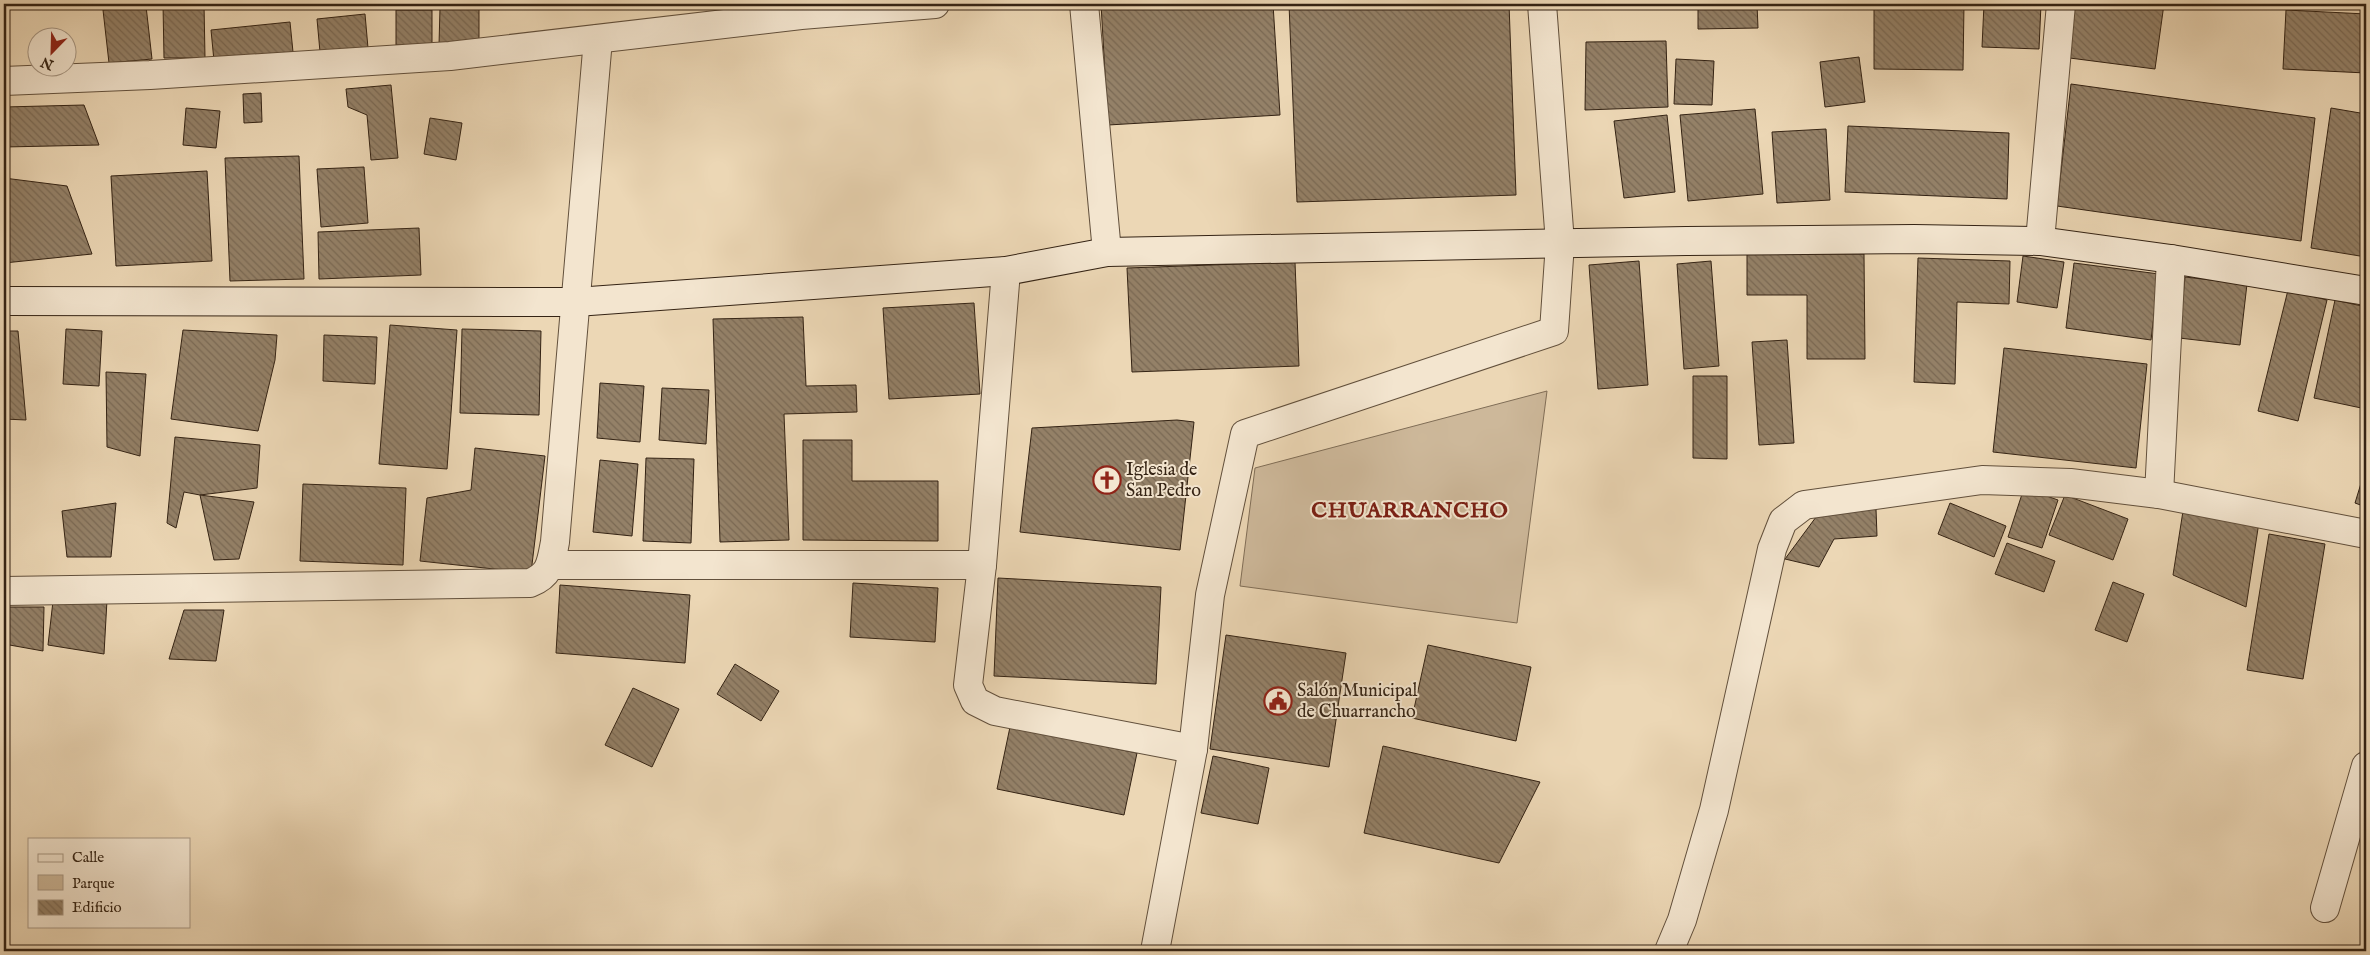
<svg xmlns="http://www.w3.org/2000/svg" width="2370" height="955" viewBox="0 0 2370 955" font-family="'IM FELL English',serif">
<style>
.green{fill:#cdb89a;stroke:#806e57}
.building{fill:url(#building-back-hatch);stroke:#342314}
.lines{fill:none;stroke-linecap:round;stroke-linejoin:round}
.minor-casing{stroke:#62503c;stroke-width:30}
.secondary-casing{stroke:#342314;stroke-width:30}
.minor{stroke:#f3e5cf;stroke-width:28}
.secondary{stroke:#f3e5cf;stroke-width:28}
.labels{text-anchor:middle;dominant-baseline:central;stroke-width:4;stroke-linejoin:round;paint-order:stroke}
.poi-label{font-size:18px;fill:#342314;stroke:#f3e5cf;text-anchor:start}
.district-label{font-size:22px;font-weight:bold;letter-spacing:1px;fill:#7a1f14;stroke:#f3e5cf}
</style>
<defs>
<pattern id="building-back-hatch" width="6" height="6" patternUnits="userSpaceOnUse" patternTransform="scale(1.25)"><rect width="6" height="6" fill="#948168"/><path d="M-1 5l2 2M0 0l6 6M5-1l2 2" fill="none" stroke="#7a6954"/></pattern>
</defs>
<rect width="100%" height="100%" fill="#ecd7b5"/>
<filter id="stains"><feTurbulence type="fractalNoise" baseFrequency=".004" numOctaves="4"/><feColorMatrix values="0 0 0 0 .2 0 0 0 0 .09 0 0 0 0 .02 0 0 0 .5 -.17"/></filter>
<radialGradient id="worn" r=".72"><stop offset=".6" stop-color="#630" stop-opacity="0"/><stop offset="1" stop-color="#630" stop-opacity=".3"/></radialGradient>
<polygon class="green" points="1547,391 1517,623 1240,586 1255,468"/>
<g class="building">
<polygon points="163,4 204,4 205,58 164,58"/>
<polygon points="1101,4 1273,4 1280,115 1108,125"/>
<polygon points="1289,4 1509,4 1516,195 1297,202"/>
<polygon points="1698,4 1757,4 1758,28 1698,29"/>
<polygon points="1874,4 1964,4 1963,70 1874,69"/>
<polygon points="1984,4 2041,4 2039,49 1982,47"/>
<polygon points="2069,4 2164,4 2155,69 2062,57"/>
<polygon points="146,6 152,59 109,63 103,10"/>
<polygon points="440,8 479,9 479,45 439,45"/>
<rect x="396" y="10" width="36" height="35"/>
<polygon points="2286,10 2366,14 2366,73 2283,69"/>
<polygon points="365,14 368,48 320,52 317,19"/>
<polygon points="290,22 293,52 214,61 211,30"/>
<polygon points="1666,41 1668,107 1585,110 1586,42"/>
<polygon points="1859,57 1865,102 1825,107 1820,62"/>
<polygon points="1676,59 1714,61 1712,105 1674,104"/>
<polygon points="2071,84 2315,118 2301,241 2057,206"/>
<polygon points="391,85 398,158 371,160 367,115 348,107 346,89"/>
<polygon points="261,93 262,122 244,123 243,94"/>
<polygon points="84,105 99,145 4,147 4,107"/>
<polygon points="186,108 220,111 216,148 183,145"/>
<polygon points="2331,108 2366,114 2366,257 2311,248"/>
<polygon points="1755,109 1763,194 1688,201 1680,115"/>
<polygon points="1667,115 1675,192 1624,198 1614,121"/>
<polygon points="430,118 462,123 456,160 424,154"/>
<polygon points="1848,126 2009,133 2007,199 1845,192"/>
<polygon points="1826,129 1830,200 1777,203 1772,132"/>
<polygon points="299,156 304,279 230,281 225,158"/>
<polygon points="364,167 368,223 321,227 317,169"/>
<polygon points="207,171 212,261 116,266 111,176"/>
<polygon points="4,178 67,186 92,254 4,263"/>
<polygon points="419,228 421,275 319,279 318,232"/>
<polygon points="1747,254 1864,254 1865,359 1807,359 1807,295 1747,295"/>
<polygon points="2023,256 2064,262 2057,308 2017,302"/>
<polygon points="1918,258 2010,261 2009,304 1957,302 1955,384 1914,382"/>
<polygon points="1639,261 1648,385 1598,389 1589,265"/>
<polygon points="1711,261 1719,366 1684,369 1677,264"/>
<polygon points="1295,262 1299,366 1132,372 1127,268"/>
<polygon points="2074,263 2159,274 2151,340 2066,328"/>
<polygon points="2185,277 2247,284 2240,345 2179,338"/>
<polygon points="2288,290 2327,300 2298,421 2258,411"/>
<polygon points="2335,300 2366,307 2366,409 2314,398"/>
<polygon points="974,303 980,394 889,399 883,308"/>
<polygon points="803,317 806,386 856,385 857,412 784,414 789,540 720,542 713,319"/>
<polygon points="390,325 457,330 447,469 379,464"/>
<polygon points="66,329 102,331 99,386 63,384"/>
<polygon points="462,329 541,331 539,415 460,413"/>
<polygon points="183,330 277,335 275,360 258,431 171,419"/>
<polygon points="4,331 18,331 26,420 4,419"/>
<polygon points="324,335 377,337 375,384 323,381"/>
<polygon points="1787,340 1794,443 1759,445 1752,342"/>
<polygon points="2004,348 2147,364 2136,468 1993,452"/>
<polygon points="106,372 146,374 140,456 107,447"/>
<polygon points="1693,376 1727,376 1727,459 1693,458"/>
<polygon points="600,383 644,386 640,442 597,438"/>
<polygon points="662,388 709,390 706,444 659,440"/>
<polygon points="1177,420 1194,422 1180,550 1020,532 1032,428"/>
<polygon points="175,437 260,445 257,488 200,495 184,492 176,528 167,523"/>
<polygon points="803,440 852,440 852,481 938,481 938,541 803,540"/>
<polygon points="475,448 545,456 531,573 420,561 427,498 471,490"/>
<polygon points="646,458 694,459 691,543 643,541"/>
<polygon points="600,460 638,464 632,536 593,532"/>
<polygon points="2366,467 2366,507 2355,503"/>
<polygon points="303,484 406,488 403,565 300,561"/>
<polygon points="2024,488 2058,500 2042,548 2008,537"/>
<polygon points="200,495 254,502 239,559 214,560"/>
<polygon points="2065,495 2128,519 2113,560 2049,535"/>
<polygon points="116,503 111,557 67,557 62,511"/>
<polygon points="1950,503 2006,526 1994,557 1938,534"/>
<polygon points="1876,509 1877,536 1834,539 1819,567 1785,559 1819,513"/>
<polygon points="2183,511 2259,522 2246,607 2173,575"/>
<polygon points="2269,534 2325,544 2303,679 2247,670"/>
<polygon points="2007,543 2055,561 2044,592 1995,574"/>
<polygon points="998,578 1161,587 1156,684 994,676"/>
<polygon points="2113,582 2144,594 2127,642 2095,630"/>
<polygon points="853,583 938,588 935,642 850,637"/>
<polygon points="560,585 690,595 685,663 556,653"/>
<polygon points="107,600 104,654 48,645 53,601"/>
<polygon points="6,607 44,607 43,651 4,644"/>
<polygon points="184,610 224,610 216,661 169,659"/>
<polygon points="1226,635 1346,653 1329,767 1210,749"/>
<polygon points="1428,645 1531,667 1516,741 1412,718"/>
<polygon points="735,664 779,691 761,721 717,694"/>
<polygon points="633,688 679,709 652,767 605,745"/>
<polygon points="1010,727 1137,753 1124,815 997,789"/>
<polygon points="1383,746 1540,782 1499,863 1364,833"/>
<polygon points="1213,756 1269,768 1258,824 1201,813"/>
</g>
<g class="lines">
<g class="minor-casing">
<g id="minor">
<polyline points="1084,4 1107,252"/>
<polyline points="4,81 150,75 450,56 801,15 935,4"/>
<polyline points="2040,241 2061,4"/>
<polyline points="1006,271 982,565 968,685 975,701 995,711 1193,749"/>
<polyline points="2159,494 2171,259"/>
<polyline points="551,565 982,565"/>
<path d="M 4,591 L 530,583 C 551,575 551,562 555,542 L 598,39"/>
<polyline points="2325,908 2366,766"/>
<polyline points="1155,951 1193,749 1210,595 1245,434 1554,331 1560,243 1542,4"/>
<polyline points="1669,951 1682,920 1714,810 1772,549 1783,521 1804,505 1982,480 2070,483 2159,494 2366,534"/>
</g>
</g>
<g class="secondary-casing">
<polyline id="secondary" points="4,301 576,302 1006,271 1107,252 1686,241 1914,239 2040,241 2171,259 2366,291"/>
</g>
<use href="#minor" class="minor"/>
<use href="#secondary" class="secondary"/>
</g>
<defs>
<g id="church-ring" transform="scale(1.4375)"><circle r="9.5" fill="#f3e5cf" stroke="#8f2418" stroke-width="1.5"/><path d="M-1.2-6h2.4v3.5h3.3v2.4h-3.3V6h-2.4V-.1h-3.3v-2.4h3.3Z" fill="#8f2418"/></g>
<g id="civic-ring" transform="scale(1.4375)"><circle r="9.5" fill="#f3e5cf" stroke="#8f2418" stroke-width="1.5"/><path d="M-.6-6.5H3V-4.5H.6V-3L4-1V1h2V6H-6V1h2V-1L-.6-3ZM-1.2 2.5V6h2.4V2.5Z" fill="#8f2418"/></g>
</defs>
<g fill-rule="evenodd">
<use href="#church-ring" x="1107" y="480"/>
<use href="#civic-ring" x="1278" y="701"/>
</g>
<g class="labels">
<g class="poi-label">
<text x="1126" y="470">Iglesia de<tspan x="1126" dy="21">San Pedro</tspan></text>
<text x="1297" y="691">Salón Municipal<tspan x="1297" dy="21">de Chuarrancho</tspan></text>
</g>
<g class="district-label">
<text x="1410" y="511">CHUARRANCHO</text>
</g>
</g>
<rect width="2370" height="955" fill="none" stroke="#ecd7b5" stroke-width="20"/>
<rect x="5" y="5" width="2360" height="945" fill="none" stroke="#342314" stroke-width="2.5"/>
<rect x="10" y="10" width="2350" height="935" fill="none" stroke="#342314"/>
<rect x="28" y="838" width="162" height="90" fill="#f3e5cf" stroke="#a79784"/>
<rect x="38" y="854" width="25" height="8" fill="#f3e5cf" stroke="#a79784"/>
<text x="72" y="862" font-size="15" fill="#342314">Calle</text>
<rect x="38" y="875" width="25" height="15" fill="#cdb89a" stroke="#a79784"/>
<text x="72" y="888" font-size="15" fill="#342314">Parque</text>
<rect x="38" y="900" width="25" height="15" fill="url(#building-back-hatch)" stroke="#a79784"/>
<text x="72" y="912" font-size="15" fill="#342314">Edificio</text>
<g transform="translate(52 52) rotate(203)"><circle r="24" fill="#f3e5cf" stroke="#a79784"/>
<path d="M0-4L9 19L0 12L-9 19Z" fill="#8f2418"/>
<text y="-8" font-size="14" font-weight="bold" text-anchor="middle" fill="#342314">N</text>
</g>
<rect width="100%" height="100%" filter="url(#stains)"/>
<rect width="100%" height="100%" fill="url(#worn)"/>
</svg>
